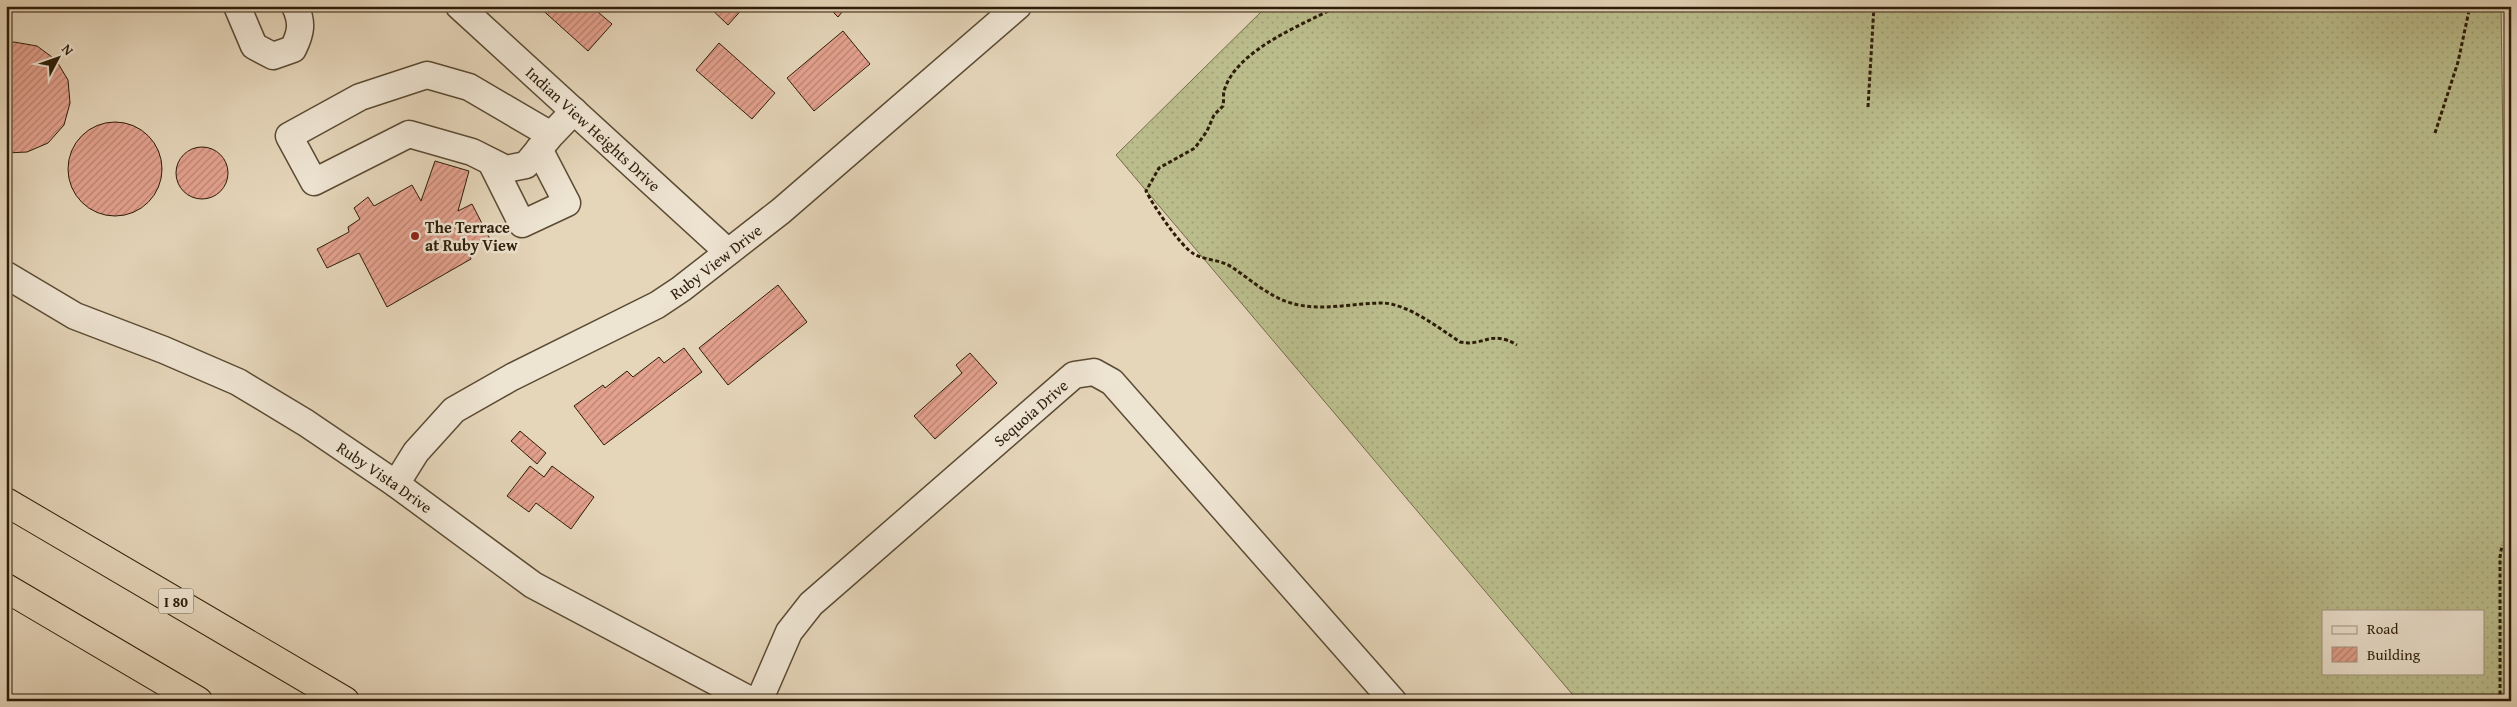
<svg xmlns="http://www.w3.org/2000/svg" width="2517" height="707" viewBox="0 0 2517 707" font-family="'Gentium Book Plus',serif">
<style>
.grass{fill:url(#grass-dots);stroke:#746c4a;fill-rule:evenodd}
.building{fill:url(#building-hatch);stroke:#2d1d08}
.lines{fill:none;stroke-linecap:round;stroke-linejoin:round}
.minor-casing{stroke:#5b4b34;stroke-width:29}
.highway-casing{stroke:#2d1d08;stroke-width:30}
.path{stroke:#2d1d08;stroke-width:3;stroke-dasharray:4 2.5;stroke-linecap:butt}
.minor{stroke:#eee4d2;stroke-width:26}
.highway{stroke:#e5d5b9;stroke-width:28}
.poi-dot{fill:#8f2418;stroke:#eee4d2;stroke-width:2}
.labels{text-anchor:middle;dominant-baseline:central;stroke-width:5;stroke-linejoin:round;paint-order:stroke}
.shield{fill:#eee4d2;stroke:#675945;stroke-width:1}
.shield-label{font-size:15px;font-weight:bold;fill:#2d1d08}
.street-label{font-size:16px;fill:#2d1d08;stroke:#eee4d2}
.poi-label{font-size:16px;font-weight:bold;fill:#2d1d08;stroke:#eee4d2;text-anchor:start}
</style>
<defs>
<pattern id="grass-dots" width="8" height="8" patternUnits="userSpaceOnUse" patternTransform="scale(1.25)"><rect width="8" height="8" fill="#babc8b"/><path d="M2 2h.1M6 6h.1" fill="none" stroke="#a0a176" stroke-width="1.8" stroke-linecap="round"/></pattern>
<pattern id="building-hatch" width="6" height="6" patternUnits="userSpaceOnUse" patternTransform="scale(1.25)"><rect width="6" height="6" fill="#e4a18e"/><path d="M-1 1l2-2M0 6l6-6M5 7l2-2" fill="none" stroke="#b98372"/></pattern>
</defs>
<rect width="100%" height="100%" fill="#e5d5b9"/>
<filter id="stains"><feTurbulence type="fractalNoise" baseFrequency=".004" numOctaves="4"/><feColorMatrix values="0 0 0 0 .2 0 0 0 0 .09 0 0 0 0 .02 0 0 0 .5 -.17"/></filter>
<radialGradient id="worn" r=".72"><stop offset=".6" stop-color="#630" stop-opacity="0"/><stop offset="1" stop-color="#630" stop-opacity=".3"/></radialGradient>
<path class="grass" d="M 1267,6 L 2501,6 L 2507,423 L 2507,701 L 1578,701 L 1116,155 ZM 2323,611 L 2483,611 L 2483,673 L 2323,673 Z"/>
<g class="building">
<polygon points="538,6 591,6 612,24 588,51"/>
<polygon points="708,6 745,6 728,25"/>
<polygon points="827,6 847,6 838,17"/>
<polygon points="843,31 870,64 814,111 787,78"/>
<polygon points="14,42 37,46 56,60 68,80 70,103 64,125 48,143 27,152 6,153 6,43"/>
<polygon points="719,43 775,93 752,119 696,70"/>
<circle cx="115" cy="169" r="47"/>
<circle cx="202" cy="173" r="26"/>
<polygon points="435,161 469,171 458,211 472,204 490,239 468,251 471,259 387,307 359,253 327,268 317,249 349,232 348,227 360,219 354,208 368,197 374,206 412,185 421,201"/>
<polygon points="778,285 807,322 728,385 699,348"/>
<polygon points="684,348 702,372 604,445 574,406 603,385 605,388 627,371 633,377 659,357 664,363"/>
<polygon points="970,353 997,383 935,439 914,416 962,373 956,365"/>
<polygon points="520,431 546,453 537,464 511,441"/>
<polygon points="530,466 544,477 552,466 594,497 571,529 536,503 529,512 507,496"/>
</g>
<g class="lines">
<g class="minor-casing">
<g id="minor">
<path d="M 237,6 L 254,46 L 273,56 L 293,49 C 301,33 303,23 295,6"/>
<path id="s1" d="M 459,6 L 728,252"/>
<polyline points="551,135 526,165 506,169 472,152 409,134 314,182 289,136 360,97 427,75 469,87 551,135 574,111"/>
<polyline points="491,162 522,224 567,203 539,149"/>
<path id="s2" d="M 6,275 L 75,316 L 164,350 L 238,382 L 306,423 L 396,484 L 533,585 L 752,701"/>
<path id="s3" d="M 396,484 L 416,452 L 454,410 L 512,377 L 657,305 L 681,289 L 781,211 L 1018,6"/>
<path id="s4" d="M 759,701 L 789,632 L 811,604 L 1074,375 L 1094,372 L 1112,382 L 1393,701"/>
</g>
</g>
<g class="highway-casing">
<g id="highway">
<polyline points="6,502 345,701"/>
<polyline points="6,588 198,701"/>
</g>
</g>
<g class="path">
<path d="M 1334,8 C 1300,26 1236,50 1224,91 C 1223,95 1224,101 1223,106 L 1214,115 L 1207,131 L 1195,148 L 1159,168 L 1146,191 C 1153,205 1180,246 1194,254 C 1206,261 1221,259 1233,268 C 1251,280 1270,297 1291,303 C 1320,312 1353,303 1383,303 C 1408,304 1439,328 1460,342 C 1484,347 1490,329 1517,345"/>
<polyline points="1868,107 1874,6"/>
<polyline points="2435,133 2458,62 2470,6"/>
<polyline points="2500,701 2500,557 2502,545"/>
</g>
<use href="#minor" class="minor"/>
<use href="#highway" class="highway"/>
</g>
<circle class="poi-dot" cx="415" cy="236" r="5"/>
<g class="labels">
<rect class="shield" x="158.5" y="588.5" width="35" height="25" rx="4"/>
<g class="shield-label">
<text x="176" y="601">I 80</text>
</g>
<g class="street-label">
<text stroke="none"><textPath href="#s1" startOffset="182">Indian View Heights Drive</textPath></text>
<text stroke="none"><textPath href="#s3" startOffset="396">Ruby View Drive</textPath></text>
<text stroke="none"><textPath href="#s4" startOffset="402">Sequoia Drive</textPath></text>
<text stroke="none"><textPath href="#s2" startOffset="431">Ruby Vista Drive</textPath></text>
</g>
<g class="poi-label">
<text x="425" y="227">The Terrace<tspan x="425" dy="18">at Ruby View</tspan></text>
</g>
</g>
<rect width="2517" height="707" fill="none" stroke="#e5d5b9" stroke-width="25"/>
<rect x="8" y="8" width="2502" height="692" fill="none" stroke="#2d1d08" stroke-width="2.5"/>
<rect x="12" y="12" width="2492" height="682" fill="none" stroke="#2d1d08"/>
<rect x="2322" y="610" width="162" height="65" fill="#eee4d2" stroke="#a19481"/>
<rect x="2332" y="626" width="25" height="8" fill="#eee4d2" stroke="#a19481"/>
<text x="2367" y="634" font-size="15" fill="#2d1d08">Road</text>
<rect x="2332" y="647" width="25" height="15" fill="url(#building-hatch)" stroke="#a19481"/>
<text x="2367" y="660" font-size="15" fill="#2d1d08">Building</text>
<g transform="translate(58 58) rotate(49)" stroke="#eee4d2" stroke-width="4" paint-order="stroke">
<path d="M0-4L9 19L0 12L-9 19Z" fill="#2d1d08"/>
<text y="-8" font-size="14" font-weight="bold" text-anchor="middle" fill="#2d1d08">N</text>
</g>
<rect width="100%" height="100%" filter="url(#stains)"/>
<rect width="100%" height="100%" fill="url(#worn)"/>
</svg>
